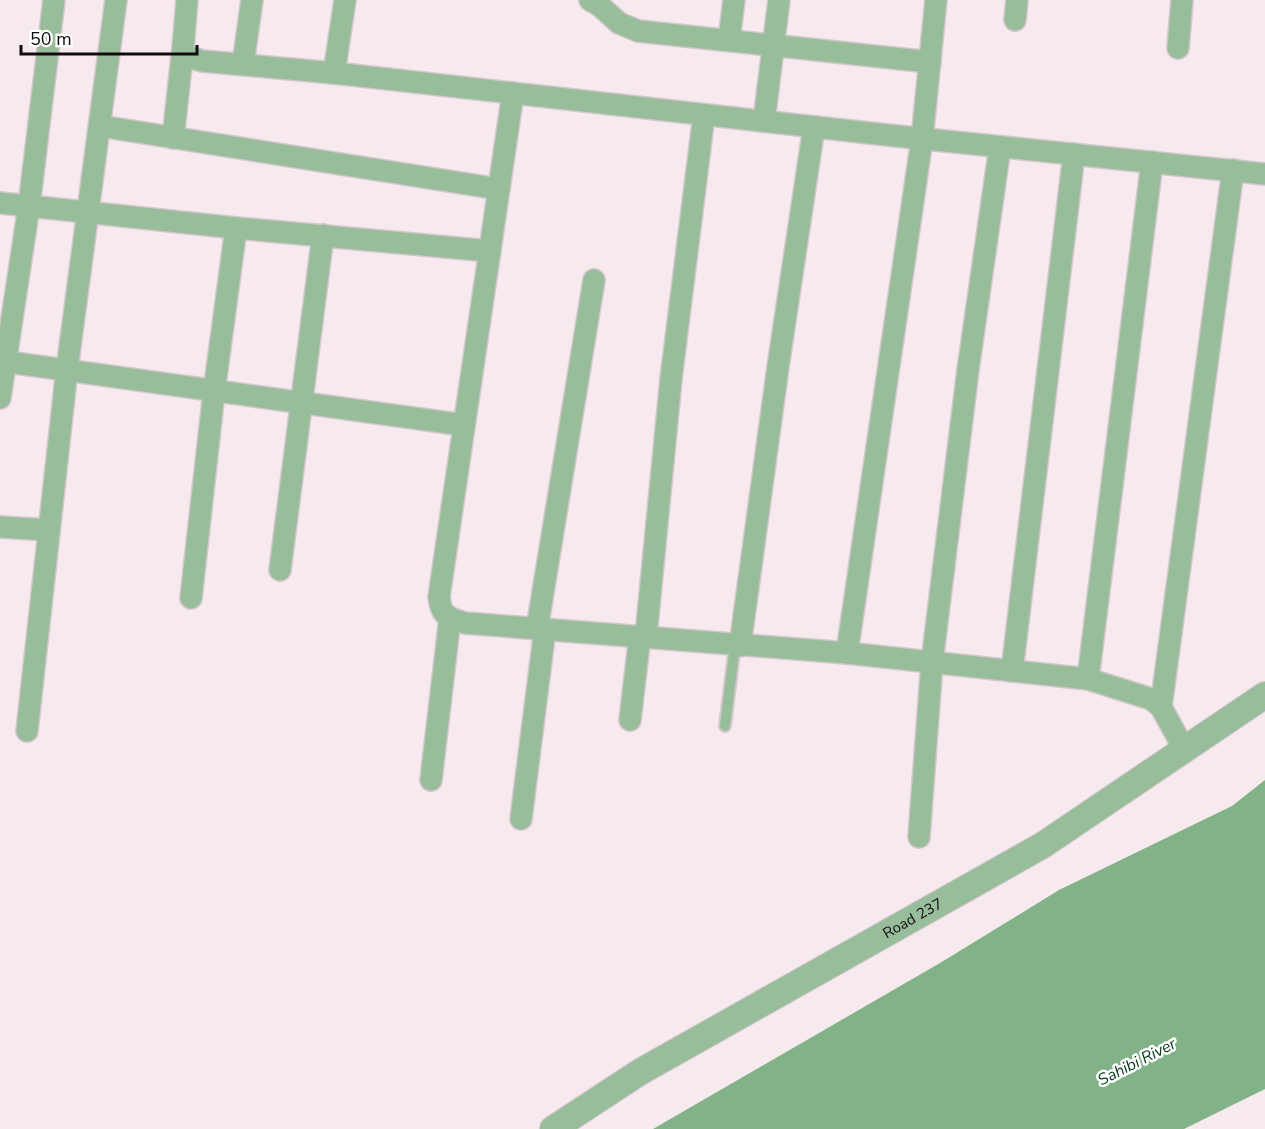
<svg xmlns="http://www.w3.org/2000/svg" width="1265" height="1129" viewBox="0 0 1265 1129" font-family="'Nunito Sans',sans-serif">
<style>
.water{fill:#81b288}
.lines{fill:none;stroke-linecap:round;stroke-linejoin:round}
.service-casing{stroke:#d2c7ca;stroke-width:14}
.minor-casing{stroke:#d2c7ca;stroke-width:24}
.tertiary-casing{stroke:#d2c7ca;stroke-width:28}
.service{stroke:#97bd9b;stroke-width:10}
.minor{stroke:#97bd9b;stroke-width:21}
.tertiary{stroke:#97bd9b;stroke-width:26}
.labels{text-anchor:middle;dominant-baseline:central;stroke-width:5;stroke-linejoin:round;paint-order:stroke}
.street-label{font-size:15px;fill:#110d0f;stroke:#fff}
.water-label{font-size:16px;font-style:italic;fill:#043d15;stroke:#fff}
</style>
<rect width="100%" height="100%" fill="#f7eaee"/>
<polygon class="water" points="1265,780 1265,1089 1184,1129 653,1129 940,963 1059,890 1232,806"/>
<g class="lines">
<g class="service-casing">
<polyline id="service" points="725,726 735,645"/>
</g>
<g class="minor-casing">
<g id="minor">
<polyline points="187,0 183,48 186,56 202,61 334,73 887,135 1265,174"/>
<polyline points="590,0 599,5 619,23 638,31 930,62"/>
<polyline points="1015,20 1017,0"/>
<polyline points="729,40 734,0"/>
<polyline points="1178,48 1182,0"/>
<polyline points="243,64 252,0"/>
<polyline points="334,73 345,0"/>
<path d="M 513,93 L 439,597 C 441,616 448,618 465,623 L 847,653 L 1088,679 L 1151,699 L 1161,707 L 1184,749"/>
<polyline points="764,121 779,0"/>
<polyline points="100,126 499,189"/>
<polyline points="173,138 183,48"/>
<polyline points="0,203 236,228 490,251"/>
<polyline points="0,361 464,425"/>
<polyline points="0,398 29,206 54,0"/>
<polyline points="0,527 49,530"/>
<polyline points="280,570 323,235"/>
<polyline points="191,598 214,392 236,228"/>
<polyline points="537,629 594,280"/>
<polyline points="646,636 671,379 704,115"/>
<polyline points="740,646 778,367 814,127"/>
<polyline points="847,653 922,139 936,0"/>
<polyline points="1012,671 1074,154"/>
<polyline points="1088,679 1152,162"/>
<polyline points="1161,707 1233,170"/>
<polyline points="630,720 640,635"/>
<polyline points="27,731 67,369 116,0"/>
<polyline points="431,780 450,618"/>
<polyline points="521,819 545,629"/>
<polyline points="919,837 932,662 968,370 1000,147"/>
</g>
</g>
<g class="tertiary-casing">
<g id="tertiary">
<path id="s1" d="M 553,1129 L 640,1072 L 1043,845 L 1265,695"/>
</g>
</g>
<use href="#service" class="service"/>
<use href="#minor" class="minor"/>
<use href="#tertiary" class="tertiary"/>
</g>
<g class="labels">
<g class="street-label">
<text stroke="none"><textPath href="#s1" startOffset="417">Road 237</textPath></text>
</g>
<g class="water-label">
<text transform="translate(1137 1062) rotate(-27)">Sahibi River</text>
</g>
</g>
<path d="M21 45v9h176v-9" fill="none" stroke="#110d0f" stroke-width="3"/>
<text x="30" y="45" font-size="18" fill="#110d0f" stroke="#ffffff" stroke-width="4.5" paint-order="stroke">50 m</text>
</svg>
